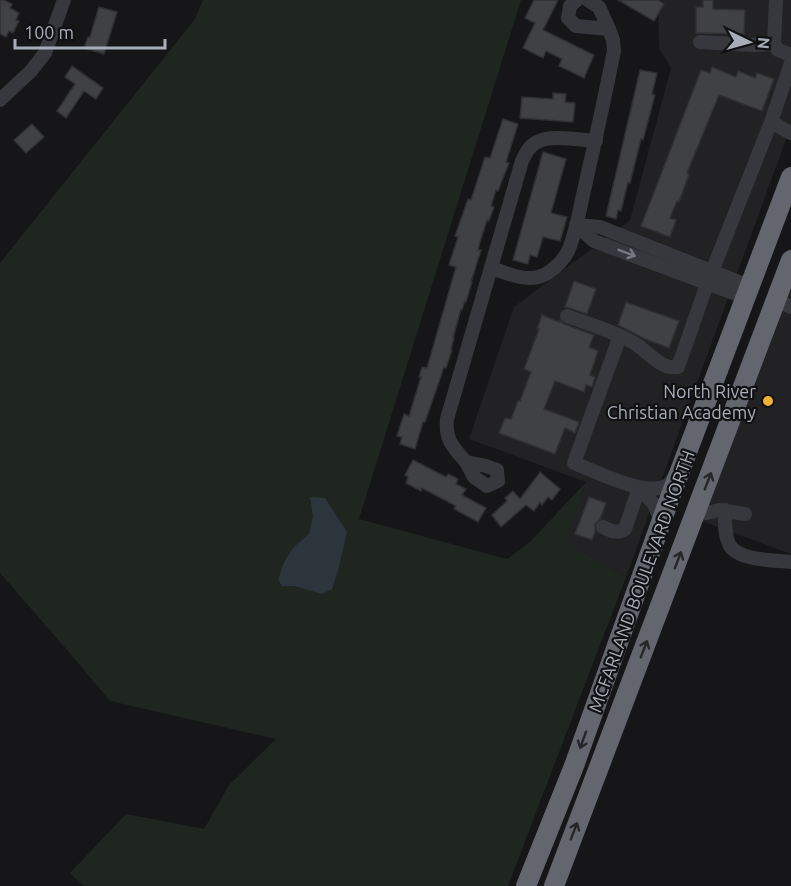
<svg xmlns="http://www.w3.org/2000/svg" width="791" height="886" viewBox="0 0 791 886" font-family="Ubuntu,sans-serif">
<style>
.built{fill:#222225}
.green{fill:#1e261f}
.water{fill:#2c353c}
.building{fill:#404145;stroke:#303034;stroke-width:1.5}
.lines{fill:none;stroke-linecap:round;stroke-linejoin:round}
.minor{stroke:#37383d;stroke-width:14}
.highway{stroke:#63666e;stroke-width:20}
.oneway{stroke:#757881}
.oneway2{stroke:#26262a}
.poi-dot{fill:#f2b134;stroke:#111113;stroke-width:2}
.labels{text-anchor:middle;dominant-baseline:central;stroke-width:4.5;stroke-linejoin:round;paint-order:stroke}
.poi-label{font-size:18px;fill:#a8adb8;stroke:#111113;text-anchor:end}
.street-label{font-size:18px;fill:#a8adb8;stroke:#111113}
</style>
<rect width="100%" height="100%" fill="#161618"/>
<g class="built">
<polygon points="658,0 791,0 791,126 626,577 564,542 586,482 469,439 514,307 630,220 671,68 659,48"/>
<polygon points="791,282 791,554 699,520"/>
</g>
<polygon class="green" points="203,0 521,0 359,519 507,559 530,542 586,482 565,542 626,577 508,886 83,886 70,873 126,814 204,829 229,785 276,739 110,701 67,650 0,573 0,263 195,19"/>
<polygon class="water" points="310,497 325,498 347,532 339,567 332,589 322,594 294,586 282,586 278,580 284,562 293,548 309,534 313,516"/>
<g class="building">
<polygon points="0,0 4,0 12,4 10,8 19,13 16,20 19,21 13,33 9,31 6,37 0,34"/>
<polygon points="534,0 558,0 543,30 594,55 584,78 559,66 562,59 546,51 543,58 523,48 535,23 525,18"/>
<polygon points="618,0 658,0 664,4 654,21"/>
<polygon points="703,0 713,0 713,9 745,10 744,34 696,33 696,7 703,7"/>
<polygon points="99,7 117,12 104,54 84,48 88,37 90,37"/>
<polygon points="72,66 103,88 96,99 84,91 66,118 57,111 75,84 65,77"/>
<polygon points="712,67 736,77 738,71 755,78 757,73 774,79 762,111 719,95 687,173 689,174 679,202 677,201 670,218 676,220 670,237 641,226 701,70 710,73"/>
<polygon points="640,70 657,73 652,94 655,95 643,140 641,139 630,183 628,182 621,211 618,210 616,219 606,216"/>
<polygon points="553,93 566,94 565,102 575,103 573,122 520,118 522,97 553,99"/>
<polygon points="503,119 518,124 506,162 509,163 498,191 496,190 491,206 494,207 489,221 487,220 480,242 478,250 481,250 471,282 472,282 466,302 465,301 462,310 461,309 453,338 454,338 451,349 452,350 446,368 444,367 425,422 423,422 415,449 400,444 402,437 397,436 404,414 409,416 421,377 419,377 422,367 427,368 431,354 456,267 449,265 458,237 455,236 468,199 471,200 485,157 490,158"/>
<polygon points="32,124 44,137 26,153 14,140"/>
<polygon points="543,152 566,159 551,213 567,217 560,241 543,237 537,257 530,255 528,264 513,260"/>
<polygon points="574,281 596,289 587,314 570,308 565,307"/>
<polygon points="626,302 679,321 669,348 645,339 618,325"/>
<polygon points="542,315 559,322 560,321 564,324 594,335 589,347 598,351 590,375 595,377 592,387 586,385 584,392 555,381 544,409 579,422 575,433 565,428 555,454 499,433 505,418 511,419 518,401 520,401 531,372 524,369 539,329 537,329"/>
<polygon points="413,460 446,477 448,474 458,479 456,484 466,489 462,495 486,508 478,522 454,509 456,506 422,488 421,491 406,483 408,477 405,475"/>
<polygon points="540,472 560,489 552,500 548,497 542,505 540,502 534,511 526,505 501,527 492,515 507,501 505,498 513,491 520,499"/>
<polygon points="589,497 606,503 600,519 595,524 595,532 592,540 575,534"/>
</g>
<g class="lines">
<g class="minor">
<polyline points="577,0 570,6 568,18 576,26 609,29 599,7 588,0"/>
<polyline points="776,0 774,44 778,50 791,55"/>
<polyline points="700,42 752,45 774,44"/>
<polyline points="0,100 31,71 45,53 64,0"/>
<polyline points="771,122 791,133"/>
<polyline points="576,225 594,241 733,293 748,291"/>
<polyline points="576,225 600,227 739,282 748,291"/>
<path d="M 491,268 C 507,273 527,283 544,275 C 554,270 565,259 569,249 C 577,229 580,207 585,186 C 595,142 605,96 614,51 L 613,40 L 609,29"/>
<polyline points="775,300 791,307"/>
<path d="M 567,316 C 589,324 613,331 634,343 C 647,350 660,370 678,367 L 707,284 L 771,122 L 791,63"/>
<path d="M 620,336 L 574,463 C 595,471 645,497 666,486 C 670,484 673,479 675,475"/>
<path d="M 466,462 C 453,447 445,440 447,419 L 522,161 C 526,153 529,146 537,142 C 550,134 580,140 596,141"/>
<polygon points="466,462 486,466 497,470 498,481 487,486 474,477"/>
<polyline points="639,488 654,504 661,521"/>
<path d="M 725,510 C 725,521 724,533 729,544 C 737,561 774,560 791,562"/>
<polyline points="696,511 707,513 719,510 745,514"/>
<path d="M 603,527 C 611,531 617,534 625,529 L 639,488"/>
</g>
<g class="highway">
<polyline points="526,886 574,766 669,500 791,177"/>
<polyline points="554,886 791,260"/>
</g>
</g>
<defs><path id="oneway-shaft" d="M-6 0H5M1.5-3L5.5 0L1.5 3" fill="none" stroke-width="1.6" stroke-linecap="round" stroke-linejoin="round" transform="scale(1.5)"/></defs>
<use class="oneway" href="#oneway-shaft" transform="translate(627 253) rotate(21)"/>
<g class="oneway2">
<use href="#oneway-shaft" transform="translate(708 481) rotate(-69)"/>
<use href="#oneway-shaft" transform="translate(678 560) rotate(-69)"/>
<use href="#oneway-shaft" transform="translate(644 649) rotate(-69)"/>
<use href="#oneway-shaft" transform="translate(583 740) rotate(110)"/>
<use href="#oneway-shaft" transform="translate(574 831) rotate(-69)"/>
</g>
<circle class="poi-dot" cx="768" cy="401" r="6"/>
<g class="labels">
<g class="poi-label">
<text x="756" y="391">North River<tspan x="756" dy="21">Christian Academy</tspan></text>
</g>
<g class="street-label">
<text transform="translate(641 581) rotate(-70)">MCFARLAND BOULEVARD NORTH</text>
</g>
</g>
<g transform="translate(749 42) rotate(95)" stroke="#111113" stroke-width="4.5" paint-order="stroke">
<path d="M0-4.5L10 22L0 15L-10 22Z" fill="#a8adb8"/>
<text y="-9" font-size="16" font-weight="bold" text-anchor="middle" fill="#a8adb8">N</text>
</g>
<path d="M15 39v9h150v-9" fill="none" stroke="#a8adb8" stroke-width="3"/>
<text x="24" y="39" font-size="18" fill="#a8adb8" stroke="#111113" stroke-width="4.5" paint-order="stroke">100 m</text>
</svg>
